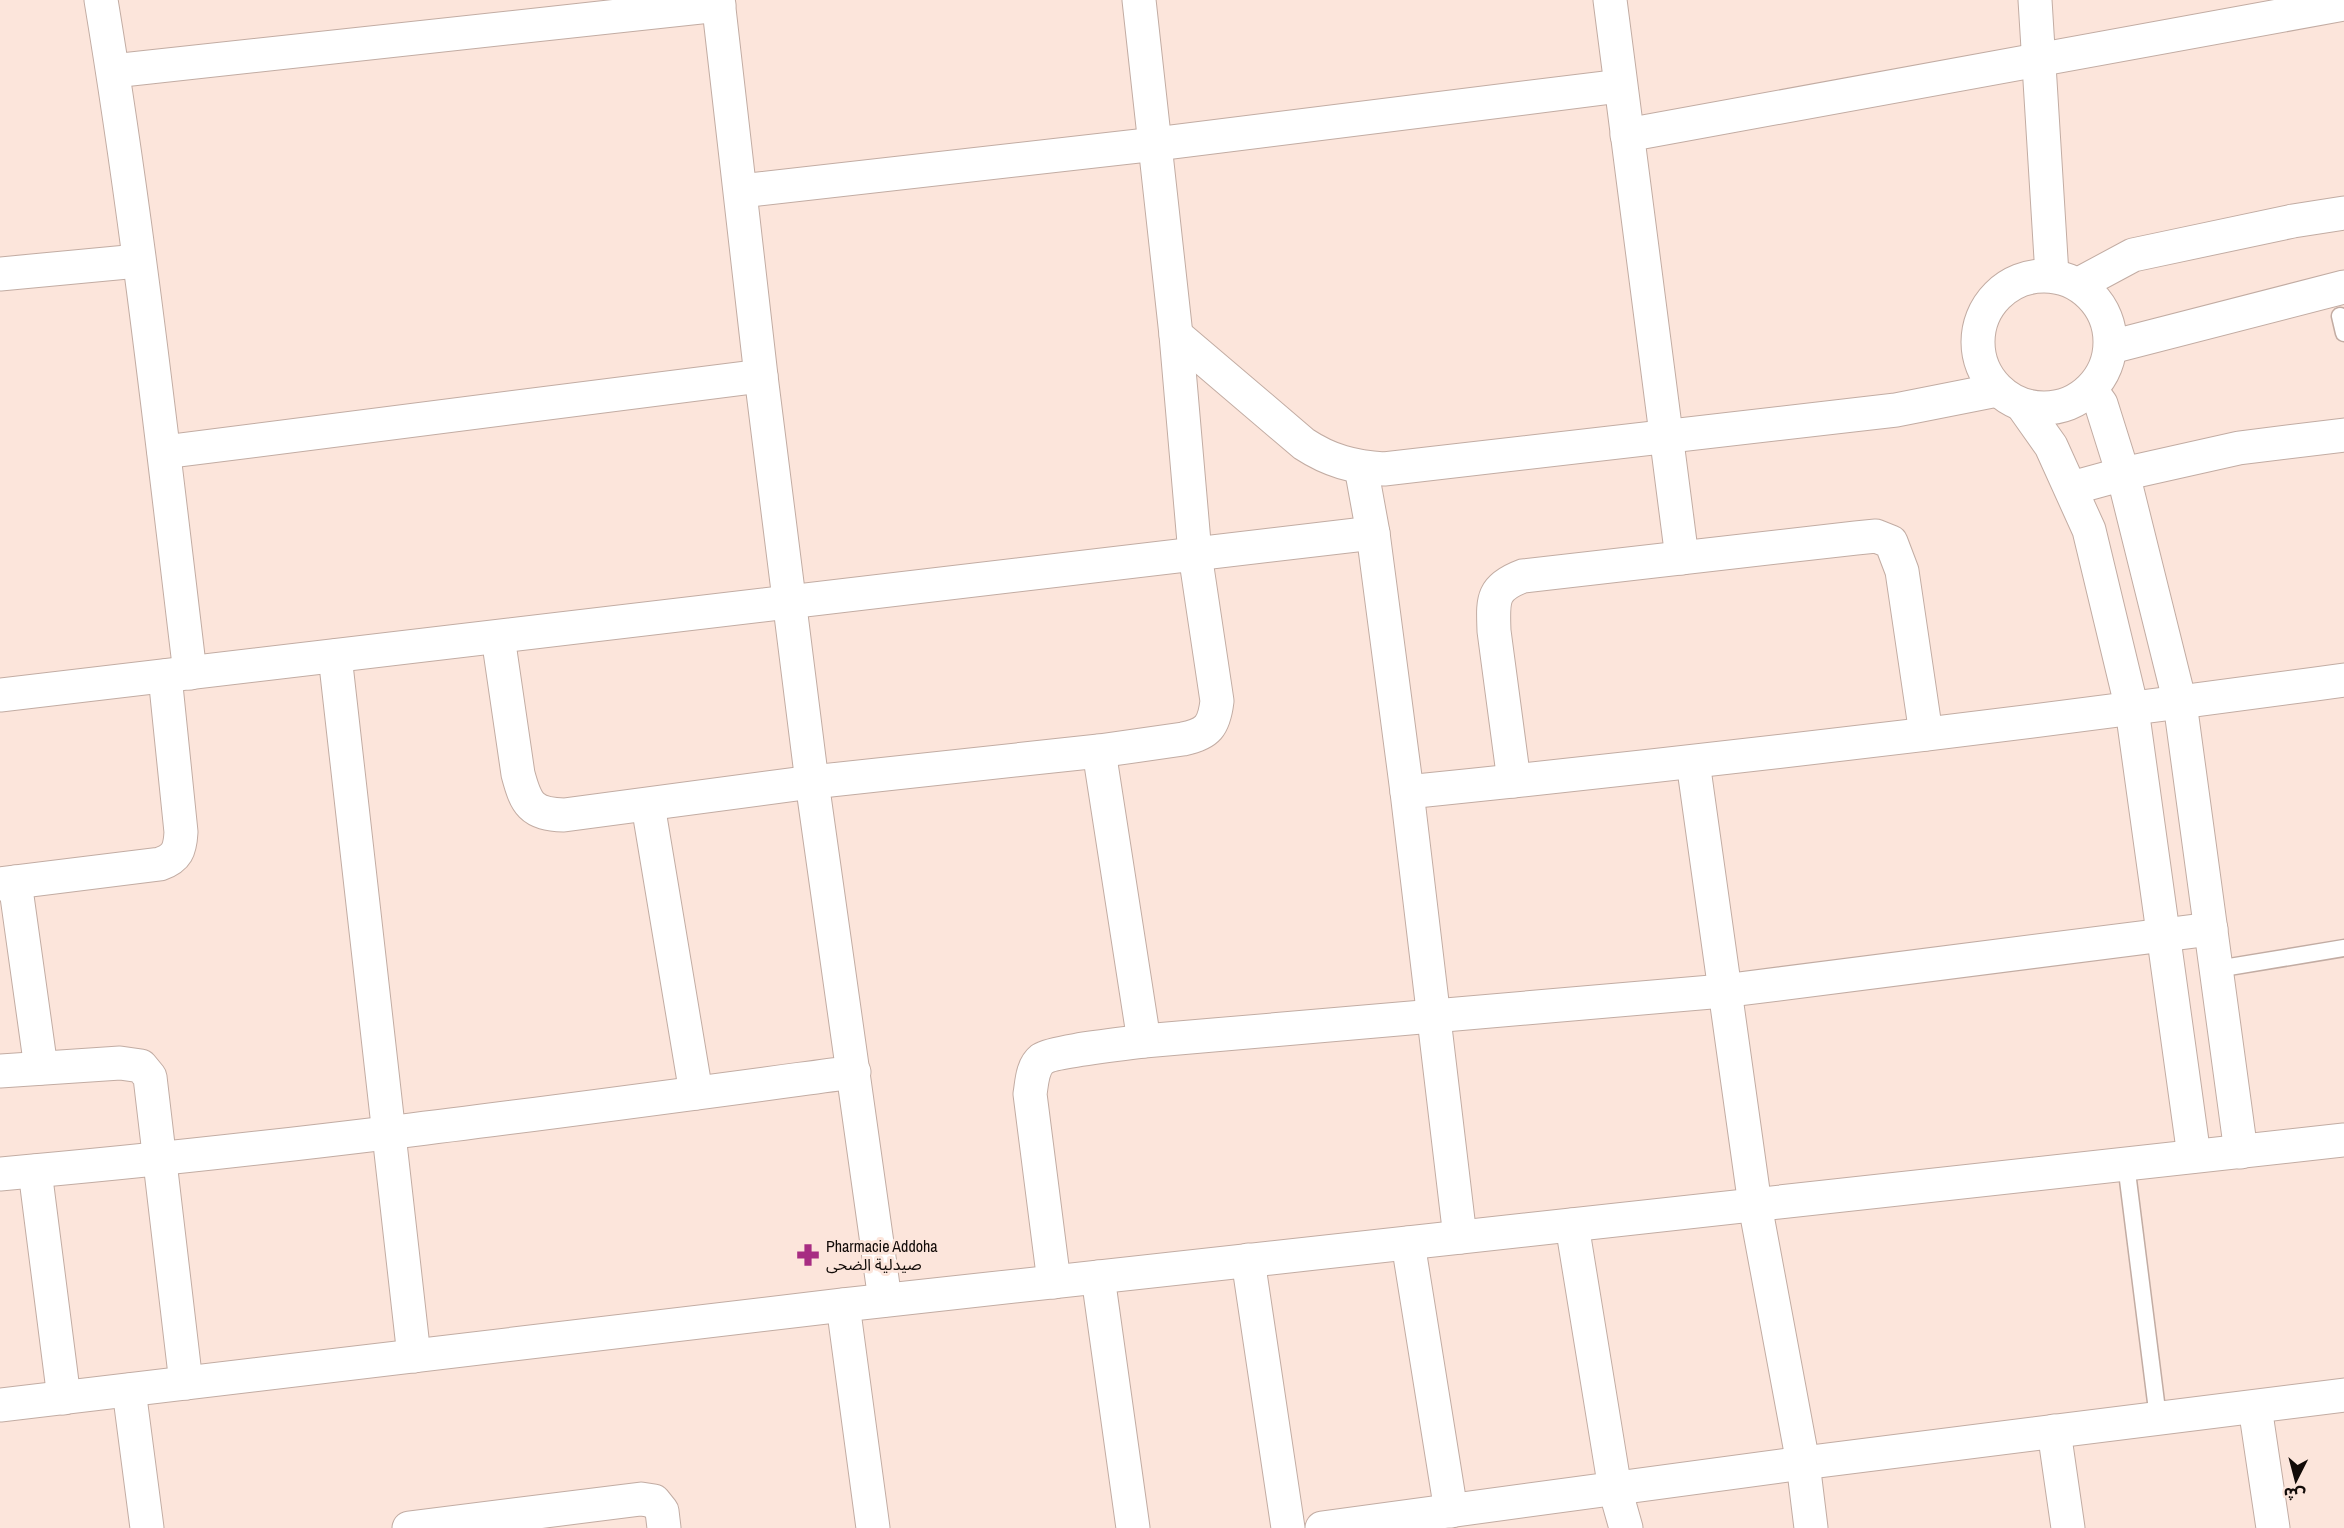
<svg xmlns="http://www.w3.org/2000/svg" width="2344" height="1528" viewBox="0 0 2344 1528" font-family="'Archivo Narrow','Noto Sans Arabic',sans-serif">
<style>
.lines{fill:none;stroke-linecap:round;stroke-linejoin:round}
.service-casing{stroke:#c2aca3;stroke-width:19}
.minor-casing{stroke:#c2aca3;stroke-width:35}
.service{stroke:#fff;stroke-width:16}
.minor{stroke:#fff;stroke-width:33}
.labels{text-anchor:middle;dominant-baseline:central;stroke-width:6;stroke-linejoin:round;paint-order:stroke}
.poi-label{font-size:16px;fill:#120b08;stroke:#fce5db;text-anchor:start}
</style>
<rect width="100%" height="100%" fill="#fce5db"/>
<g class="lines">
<g class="service-casing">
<g id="service">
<polyline points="2340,316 2344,333"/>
<polyline points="2217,969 2344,948"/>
<polyline points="2126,1164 2158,1418"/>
</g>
</g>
<g class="minor-casing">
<g id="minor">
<path d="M 101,0 C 138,223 163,448 190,673"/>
<polyline points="718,0 761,376 812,782 885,1300"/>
<polyline points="1610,0 1682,558"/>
<polyline points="2035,0 2052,275"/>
<polyline points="113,71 719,5"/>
<polyline points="1627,135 2344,4"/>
<polyline points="741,191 1156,144 1620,86"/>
<polyline points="0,274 138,261"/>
<circle cx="2044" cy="342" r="66"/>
<polyline points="2079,284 2133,255 2293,221 2344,213"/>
<path d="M 1176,335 L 1304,444 C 1330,461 1353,467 1384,469 L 1896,410 L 1997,390"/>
<polyline points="2111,347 2344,287"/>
<polyline points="2091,390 2101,404 2123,474 2180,703 2241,1152"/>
<polyline points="2022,405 2051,446 2089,530 2132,709 2194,1156"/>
<polyline points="164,452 761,376"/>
<polyline points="1361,467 1373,533 1407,792 1460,1237"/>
<polyline points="2072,488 2123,474 2239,448 2344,435"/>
<path d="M 498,637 L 518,774 C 526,804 531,814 564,815 L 812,782 L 1099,751 L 1183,739 C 1208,734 1214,726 1217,701 L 1195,554 L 1176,335 L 1139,0"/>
<polyline points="335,656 414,1356"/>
<polyline points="0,695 1373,533"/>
<polyline points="1099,751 1144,1041"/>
<polyline points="1693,762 1755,1205 1803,1463 1811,1528"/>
<path d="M 1514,781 L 1494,631 C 1493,600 1491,588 1523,576 L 1856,538 L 1876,536 L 1891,542 L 1902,571 L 1926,734"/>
<path d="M 1407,792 C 1720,760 2032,723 2344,680"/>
<polyline points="648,805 696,1093"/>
<polyline points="15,882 41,1068"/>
<path d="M 0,884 L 160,864 C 177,858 180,850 181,832 L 165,676"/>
<polyline points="0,1071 120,1063 141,1066 150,1077 186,1383"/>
<polyline points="35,1171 64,1398"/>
<path d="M 0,1174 C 286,1149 570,1110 854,1072"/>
<polyline points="1572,1225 1615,1489 1626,1528"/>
<polyline points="1408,1243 1451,1511"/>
<polyline points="1248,1260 1288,1528"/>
<polyline points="1098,1277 1133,1528"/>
<path d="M 1054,1282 L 1030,1094 C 1032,1082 1032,1067 1042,1059 C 1054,1051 1125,1044 1144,1041 L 1723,991 L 2211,929"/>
<polyline points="843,1305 873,1528"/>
<polyline points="129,1390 147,1528"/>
<polyline points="0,1405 843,1305 2344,1140"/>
<polyline points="2255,1407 2273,1528"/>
<polyline points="2054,1431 2068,1528"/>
<polyline points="409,1528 641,1499 654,1501 662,1511 664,1528"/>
<polyline points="1322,1528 1803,1463 2344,1395"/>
</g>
</g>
<use href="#service" class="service"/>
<use href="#minor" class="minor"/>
</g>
<defs>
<g id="pharmacy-bare" transform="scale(1.8)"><path d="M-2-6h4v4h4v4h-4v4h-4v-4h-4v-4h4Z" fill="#a72d82" stroke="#fce5db" stroke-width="2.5" paint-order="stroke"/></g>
</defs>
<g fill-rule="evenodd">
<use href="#pharmacy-bare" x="808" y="1255"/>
</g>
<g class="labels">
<g class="poi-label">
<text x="826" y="1246">Pharmacie Addoha<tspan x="826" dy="18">صيدلية الضحى</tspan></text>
</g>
</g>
<g transform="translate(2296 1480) rotate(186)" stroke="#fce5db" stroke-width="4.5" paint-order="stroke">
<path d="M0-4.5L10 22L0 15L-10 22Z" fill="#120b08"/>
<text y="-9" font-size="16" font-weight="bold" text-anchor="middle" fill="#120b08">ش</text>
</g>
</svg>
